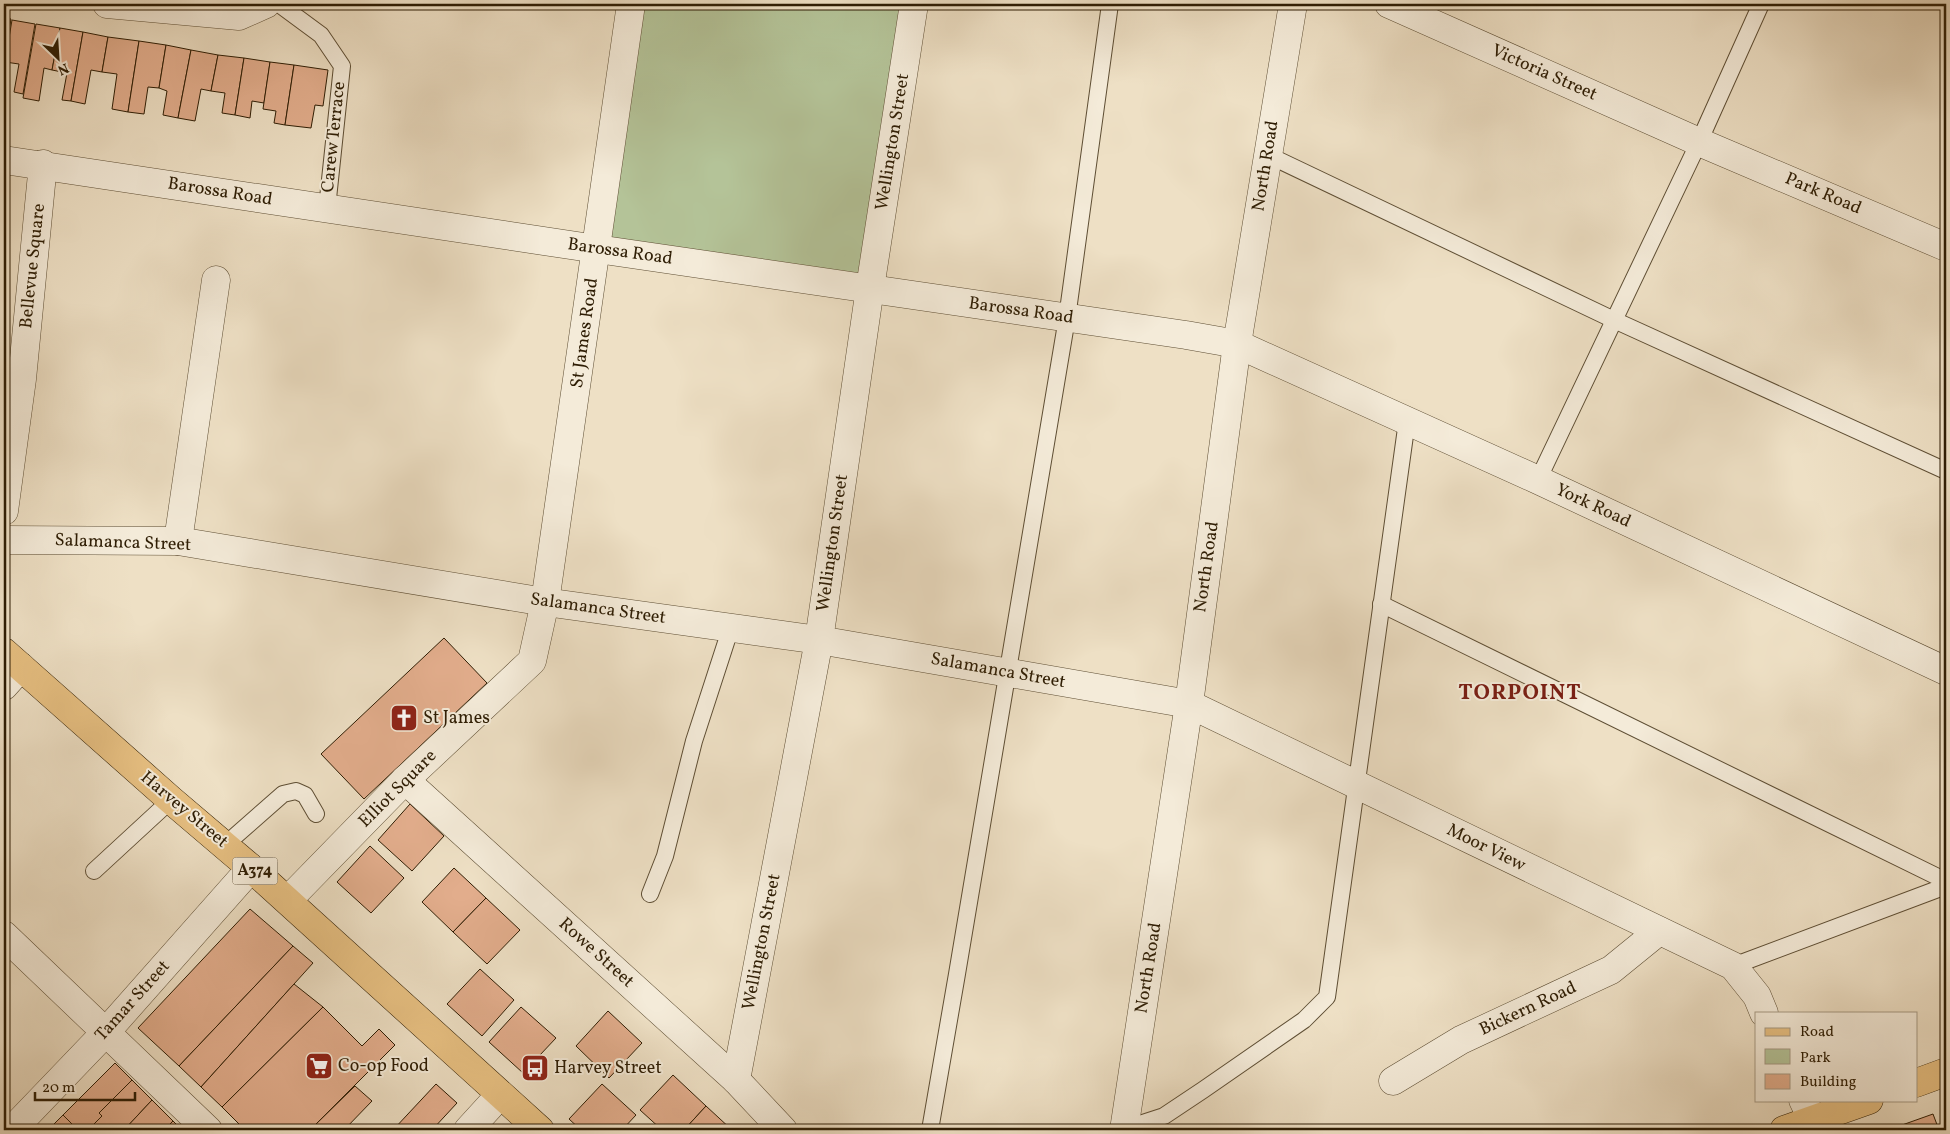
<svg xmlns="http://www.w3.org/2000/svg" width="1950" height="1134" viewBox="0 0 1950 1134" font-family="Vollkorn,serif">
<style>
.green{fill:#b4c398;stroke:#71704e}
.building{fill:#e2ad8c;stroke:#2e1d04}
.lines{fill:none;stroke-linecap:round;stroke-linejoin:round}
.lane-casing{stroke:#5e4e34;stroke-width:18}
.street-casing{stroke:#5e4e34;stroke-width:29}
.primary-casing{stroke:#2e1d04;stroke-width:29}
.lane{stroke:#f4ebd9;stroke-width:16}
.street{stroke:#f4ebd9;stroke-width:28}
.primary{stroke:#e7c082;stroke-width:28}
.labels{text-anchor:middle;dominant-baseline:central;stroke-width:4;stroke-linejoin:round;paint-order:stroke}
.shield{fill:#f4ebd9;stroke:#695b44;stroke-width:1}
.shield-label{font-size:16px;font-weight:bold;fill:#2e1d04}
.street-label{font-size:18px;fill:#2e1d04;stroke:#f4ebd9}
.poi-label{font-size:18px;fill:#2e1d04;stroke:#f4ebd9;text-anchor:start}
.district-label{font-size:22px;font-weight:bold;letter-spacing:1px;fill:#7a1f14;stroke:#f4ebd9}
</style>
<rect width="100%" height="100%" fill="#eee0c5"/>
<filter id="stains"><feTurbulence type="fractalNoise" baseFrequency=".004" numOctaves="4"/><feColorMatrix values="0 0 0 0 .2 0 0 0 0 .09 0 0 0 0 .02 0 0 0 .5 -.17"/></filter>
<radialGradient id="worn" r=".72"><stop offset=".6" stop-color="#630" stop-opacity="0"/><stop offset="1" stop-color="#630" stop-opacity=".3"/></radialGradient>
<polygon class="green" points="640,4 909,4 866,283 610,241"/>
<g class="building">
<polygon points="4,18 11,19 4,61"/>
<polygon points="12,20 35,24 23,94 14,92 19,64 5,62"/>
<polygon points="36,24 60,28 52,70 44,68 39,101 23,98"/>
<polygon points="60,28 83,32 71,101 62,100 67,73 52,70"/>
<polygon points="83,32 108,37 102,72 91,70 85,104 71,101"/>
<polygon points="108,37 139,41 128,112 112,109 117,74 102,72"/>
<polygon points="139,41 166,45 159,88 148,87 144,114 128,112"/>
<polygon points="166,45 191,50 178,118 163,115 167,91 159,88"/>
<polygon points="191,50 218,55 211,91 201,89 195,121 178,118"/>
<polygon points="218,55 244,58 235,115 222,113 225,93 211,91"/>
<polygon points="244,58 270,62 264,103 252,101 250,118 235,115"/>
<polygon points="270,62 294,65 285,125 274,123 276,111 263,109"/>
<polygon points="294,65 328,70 323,106 315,105 311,128 285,125"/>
<polygon points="444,638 487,683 364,799 321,754"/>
<polygon points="410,804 444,836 412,871 378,840"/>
<polygon points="370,846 404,878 371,913 337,882"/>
<polygon points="454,868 486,898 453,932 422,902"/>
<polygon points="486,898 520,930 487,964 453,932"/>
<polygon points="250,909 293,946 179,1066 138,1028"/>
<polygon points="293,946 313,963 201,1087 179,1066"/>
<polygon points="480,969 514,1000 482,1036 447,1004"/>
<polygon points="294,984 323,1007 222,1107 201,1087"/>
<polygon points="323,1007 362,1046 379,1029 395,1045 310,1130 245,1130 222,1107"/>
<polygon points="521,1007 556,1038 523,1073 489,1042"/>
<polygon points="608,1011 642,1043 609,1078 576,1046"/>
<polygon points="115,1063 132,1080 99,1113 102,1116 93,1125 98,1129 97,1130 78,1130 63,1115"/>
<polygon points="673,1075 706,1106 684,1130 662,1130 640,1110"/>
<polygon points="132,1080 152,1100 124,1130 97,1130 98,1129 93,1125 102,1116 99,1113"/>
<polygon points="436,1084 457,1103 432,1130 393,1130"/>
<polygon points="602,1084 636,1115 622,1130 581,1130 569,1119"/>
<polygon points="355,1086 372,1101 344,1130 310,1130"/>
<polygon points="152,1100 173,1121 164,1130 124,1130"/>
<polygon points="706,1106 732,1130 684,1130"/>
<polygon points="1933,1114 1939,1130 1888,1130"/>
<polygon points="63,1115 78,1130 48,1130"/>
<polygon points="173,1121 182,1130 164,1130"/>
</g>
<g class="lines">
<g class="lane-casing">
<g id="lane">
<polyline points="279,4 321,35 342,66 327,208"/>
<polyline points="1268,155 1614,320 1946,471"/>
<polyline points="1538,480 1699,142 1761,4"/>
<polyline points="1381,604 1946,881"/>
<polyline points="225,845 283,794 296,791 305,795 316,814"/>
<polyline points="94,871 171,800"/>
<polyline points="650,894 665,856 694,741 731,627"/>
<polyline points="1733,966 1946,886"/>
<polyline points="1124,1129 1164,1116 1203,1090 1304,1020 1327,997 1407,421"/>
<polyline points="930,1130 957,974 1067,318 1110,4"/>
</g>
</g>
<g class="street-casing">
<g id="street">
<polyline points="107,4 239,16 266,4"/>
<polyline points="1389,4 1699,142 1946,247"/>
<polyline points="4,160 597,249 1186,335 1237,344 1538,480 1946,671"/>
<polyline points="4,511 22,379 43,164"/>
<polyline points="4,540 178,541 545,602 819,640 1189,704 1733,966 1757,996 1764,1013"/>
<polyline points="178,541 216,280"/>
<polyline points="4,686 21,667"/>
<polyline points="405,780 736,1080 783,1130"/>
<polyline points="288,900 405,780 532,661 545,602 631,4"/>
<polyline points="4,935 208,1130"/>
<polyline points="736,1080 819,640 870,288 914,4"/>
<polyline points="1393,1081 1461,1040 1611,970 1659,931"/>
<polyline points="1803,1100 1813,1121"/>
<polyline points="12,1130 105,1033 251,868"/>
<polyline points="468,1130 500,1095"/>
<polyline points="1124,1130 1189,704 1237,344 1293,4"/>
</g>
</g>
<g class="primary-casing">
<g id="primary">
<polyline points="4,652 171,800 251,868 540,1130"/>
<polyline points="1916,1083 1946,1072"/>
<polyline points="1784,1130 1869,1100"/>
</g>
</g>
<use href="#lane" class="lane"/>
<use href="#street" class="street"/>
<use href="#primary" class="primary"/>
</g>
<defs>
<g id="church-square" transform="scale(1.4375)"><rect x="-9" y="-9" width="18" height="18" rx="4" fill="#8f2418" stroke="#f4ebd9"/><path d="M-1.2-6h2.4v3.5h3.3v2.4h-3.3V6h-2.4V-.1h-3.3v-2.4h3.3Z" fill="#fff"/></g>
<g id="supermarket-square" transform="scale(1.4375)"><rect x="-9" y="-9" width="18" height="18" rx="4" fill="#8f2418" stroke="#f4ebd9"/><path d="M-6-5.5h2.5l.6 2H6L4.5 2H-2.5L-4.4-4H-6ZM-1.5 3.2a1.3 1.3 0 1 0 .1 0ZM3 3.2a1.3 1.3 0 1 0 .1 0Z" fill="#fff"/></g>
<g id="bus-square" transform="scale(1.4375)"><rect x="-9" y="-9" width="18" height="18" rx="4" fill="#8f2418" stroke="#f4ebd9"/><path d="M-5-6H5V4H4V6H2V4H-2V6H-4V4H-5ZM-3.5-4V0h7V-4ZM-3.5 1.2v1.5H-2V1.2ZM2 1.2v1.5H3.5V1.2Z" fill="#fff"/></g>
</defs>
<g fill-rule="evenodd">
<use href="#church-square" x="404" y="718"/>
<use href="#supermarket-square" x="319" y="1066"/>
<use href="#bus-square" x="535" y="1068"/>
</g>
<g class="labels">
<rect class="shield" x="232.5" y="857.5" width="45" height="27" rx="4"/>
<g class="shield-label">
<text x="255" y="871">A374</text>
</g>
<g class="street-label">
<text transform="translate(1544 73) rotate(24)">Victoria Street</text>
<text transform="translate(334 137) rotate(-84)">Carew Terrace</text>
<text transform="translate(893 142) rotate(-81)">Wellington Street</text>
<text transform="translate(1266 166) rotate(-81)">North Road</text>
<text transform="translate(220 192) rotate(9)">Barossa Road</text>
<text transform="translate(1823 194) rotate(23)">Park Road</text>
<text transform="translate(620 252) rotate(8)">Barossa Road</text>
<text transform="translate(33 266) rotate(-84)">Bellevue Square</text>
<text transform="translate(1021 311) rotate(8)">Barossa Road</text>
<text transform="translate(585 333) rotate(-82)">St James Road</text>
<text transform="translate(1593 506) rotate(25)">York Road</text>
<text transform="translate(123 543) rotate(2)">Salamanca Street</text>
<text transform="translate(833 543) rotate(-82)">Wellington Street</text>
<text transform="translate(1207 567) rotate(-82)">North Road</text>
<text transform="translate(598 609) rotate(8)">Salamanca Street</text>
<text transform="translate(998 671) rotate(10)">Salamanca Street</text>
<text transform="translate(398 789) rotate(-45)">Elliot Square</text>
<text transform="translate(184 810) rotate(40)">Harvey Street</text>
<text transform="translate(1486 848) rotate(26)">Moor View</text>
<text transform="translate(762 942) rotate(-79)">Wellington Street</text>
<text transform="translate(596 953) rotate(42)">Rowe Street</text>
<text transform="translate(1149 968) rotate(-81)">North Road</text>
<text transform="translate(133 1001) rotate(-48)">Tamar Street</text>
<text transform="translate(1528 1009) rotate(-25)">Bickern Road</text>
</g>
<g class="poi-label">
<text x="423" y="718">St James</text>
<text x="338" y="1066">Co-op Food</text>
<text x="554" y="1068">Harvey Street</text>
</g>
<g class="district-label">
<text x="1520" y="693">TORPOINT</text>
</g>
</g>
<rect width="1950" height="1134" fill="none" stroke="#eee0c5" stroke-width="20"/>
<rect x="5" y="5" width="1940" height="1124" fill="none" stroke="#2e1d04" stroke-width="2.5"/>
<rect x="10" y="10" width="1930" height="1114" fill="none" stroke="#2e1d04"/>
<rect x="1755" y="1012" width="162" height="90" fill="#f4ebd9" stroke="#a59984"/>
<rect x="1765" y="1028" width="25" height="8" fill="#e7c082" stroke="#a59984"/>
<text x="1800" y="1036" font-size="15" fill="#2e1d04">Road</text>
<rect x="1765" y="1049" width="25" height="15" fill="#b4c398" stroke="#a59984"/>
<text x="1800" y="1062" font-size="15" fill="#2e1d04">Park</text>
<rect x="1765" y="1074" width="25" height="15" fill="#e2ad8c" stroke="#a59984"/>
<text x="1800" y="1086" font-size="15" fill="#2e1d04">Building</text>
<g transform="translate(58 58) rotate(155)" stroke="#f4ebd9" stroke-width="4" paint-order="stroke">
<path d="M0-4L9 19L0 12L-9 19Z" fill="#2e1d04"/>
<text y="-8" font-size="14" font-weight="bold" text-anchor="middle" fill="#2e1d04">N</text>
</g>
<path d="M35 1092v8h100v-8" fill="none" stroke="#2e1d04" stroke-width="2.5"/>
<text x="42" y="1092" font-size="15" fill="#2e1d04" stroke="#f4ebd9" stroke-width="4" paint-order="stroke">20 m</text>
<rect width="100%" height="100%" filter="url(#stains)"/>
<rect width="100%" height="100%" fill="url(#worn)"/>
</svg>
